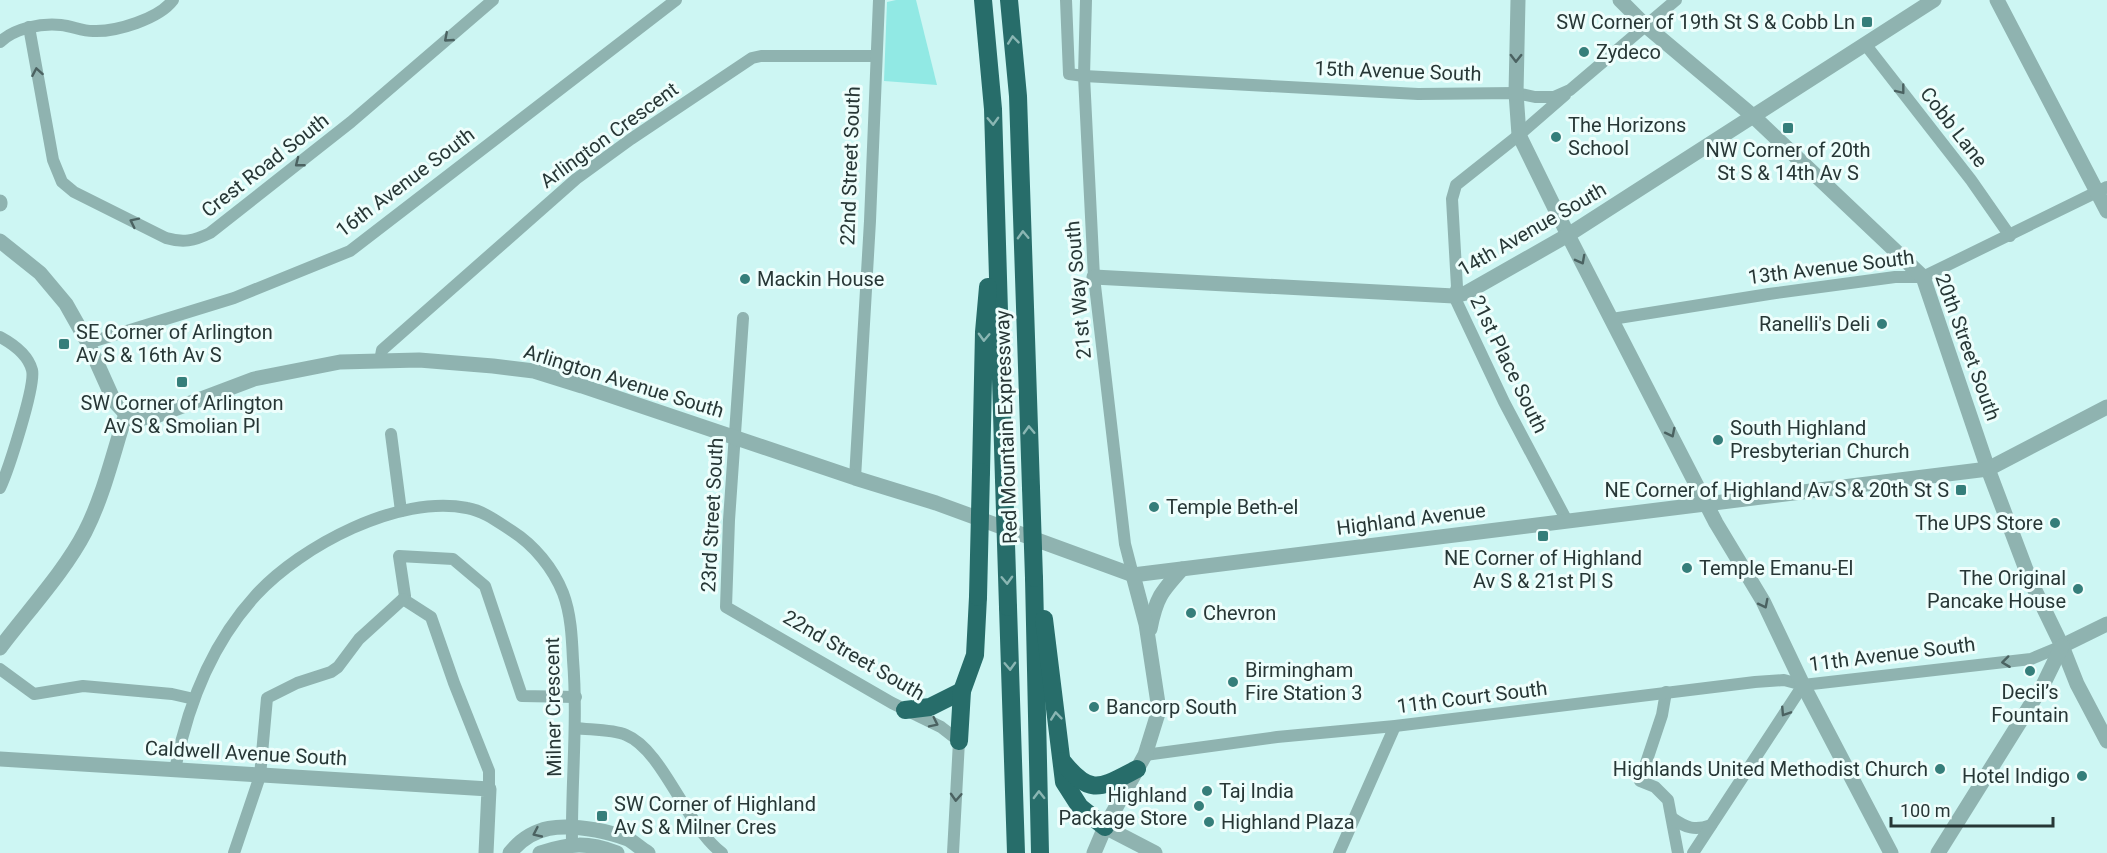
<svg xmlns="http://www.w3.org/2000/svg" width="2107" height="853" viewBox="0 0 2107 853" font-family="Roboto,sans-serif">
<style>
.green{fill:#91e9e4}
.lines{fill:none;stroke-linecap:round;stroke-linejoin:round}
.minor{stroke:#8fb3b0;stroke-width:12}
.tertiary{stroke:#8fb3b0;stroke-width:15}
.motorway{stroke:#276d6a;stroke-width:18}
.motorway-bridge{stroke:#276d6a;stroke-width:18}
.oneway{stroke:#4b6261}
.oneway2{stroke:#8ab6b3}
.poi-dot{fill:#357e7a;stroke:#eefefc;stroke-width:2}
.labels{text-anchor:middle;dominant-baseline:central;stroke-width:6;stroke-linejoin:round;paint-order:stroke}
.poi-label{font-size:20px;fill:#273736;stroke:#eefefc;text-anchor:start}
.street-label{font-size:20px;fill:#273736;stroke:#eefefc}
</style>
<rect width="100%" height="100%" fill="#cdf6f3"/>
<polygon class="green" points="896,0 916,0 937,85 884,81 887,2"/>
<g class="lines">
<g class="minor">
<polyline points="1066,0 1069,74 1084,76 1418,94 1516,93 1535,97 1554,97 1570,90 1676,0"/>
<polyline points="1086,0 1084,76 1094,277 1125,544 1133,575"/>
<path d="M 29,27 L 53,160 L 62,182 L 74,192 L 166,238 C 183,243 194,241 210,233 L 351,122 L 493,0"/>
<path d="M 0,42 C 15,28 41,23 61,25 C 72,26 82,31 93,31 C 116,32 159,19 173,0"/>
<polyline points="1865,44 1971,180 2010,236"/>
<polyline points="1565,95 1519,135 1456,185 1452,199 1457,287 1454,296 1504,402 1567,521"/>
<polyline points="743,318 729,520 726,607 892,703 941,727 959,741 953,853"/>
<polyline points="1612,319 1769,294 1895,277 1923,277 2107,187"/>
<path d="M 0,337 C 13,344 28,355 32,370 C 36,385 8,471 0,488"/>
<polyline points="88,343 234,298 350,251 676,0"/>
<polyline points="380,361 382,350 576,179 631,139 752,58 761,56 876,56"/>
<polyline points="391,434 401,511"/>
<polyline points="855,478 870,221 879,0"/>
<polyline points="403,599 405,596 399,556 453,559 485,586 522,696 576,697"/>
<polyline points="403,599 431,617 454,683 489,771 489,789"/>
<polyline points="0,669 34,694 83,686 172,694 194,699"/>
<polyline points="1666,692 1662,715 1640,781 1655,787 1668,800 1678,853"/>
<path d="M 575,728 C 591,730 612,729 626,735 C 663,750 686,826 722,853"/>
<polyline points="1145,755 1277,737 1395,726 1755,682 1784,680 1803,685"/>
<path d="M 175,770 C 187,707 212,643 256,595 C 301,546 399,494 467,508 C 484,511 498,522 512,531 C 534,545 553,568 563,593 C 571,614 572,638 573,660 C 578,722 571,784 572,846"/>
<path d="M 1672,818 C 1686,828 1695,831 1711,825"/>
<polyline points="234,853 260,776 267,698 297,683 331,672 338,667 359,639 403,599"/>
<polyline points="1339,853 1395,726"/>
<polyline points="1693,853 1803,685 2031,659 2062,646"/>
</g>
<g class="tertiary">
<polyline points="1518,0 1516,93 1519,135 1568,235 1716,523 1763,601 1803,685 1891,853"/>
<polyline points="1620,0 1646,26 1753,116 1923,277 1988,469 2030,580 2062,646 2077,684 2107,741"/>
<polyline points="1997,0 2107,211"/>
<polyline points="0,202 0,204"/>
<polyline points="0,241 40,273 66,304 88,343 114,401 126,414 143,418 156,416 254,379 340,362 419,360 493,366 534,371 582,386 855,478 936,503 1133,575 1988,469 2107,407"/>
<polyline points="1094,277 1454,296 1466,293 1568,235 1934,0"/>
<path d="M 1150,629 C 1156,598 1161,592 1182,569"/>
<polyline points="2062,646 2107,624"/>
<path d="M 0,648 C 27,612 65,571 85,532 C 104,495 113,453 126,414"/>
<polyline points="0,759 489,789 486,853"/>
<polyline points="1105,827 1155,853"/>
<path d="M 510,853 C 533,824 562,824 596,830 C 607,832 618,835 628,839 C 635,843 641,849 648,853"/>
<path d="M 540,853 C 570,843 588,842 617,853"/>
<polyline points="1094,853 1105,827 1145,755 1159,710 1146,624 1133,575"/>
<polyline points="1938,853 2043,685 2062,646"/>
</g>
<g class="motorway">
<polyline points="983,0 993,109 1004,480"/>
<polyline points="1009,0 1018,96 1031,488"/>
<polyline points="981,472 984,332 988,287"/>
<polyline points="1034,578 1040,853"/>
<polyline points="1008,607 1016,853"/>
<polyline points="1044,619 1064,782 1080,807 1105,827"/>
<polyline points="905,710 930,707 962,691"/>
<polyline points="959,741 962,691 975,655 978,597"/>
<path d="M 1062,761 C 1091,797 1100,788 1137,769"/>
</g>
<g class="motorway-bridge">
<polyline points="1004,480 1008,607"/>
<polyline points="1031,488 1034,578"/>
<polyline points="978,597 981,472"/>
</g>
</g>
<defs><path id="oneway-chevron" d="M-2-3.5L2.5 0L-2 3.5" fill="none" stroke-width="1.6" stroke-linecap="round" stroke-linejoin="round" transform="scale(1.5)"/></defs>
<g class="oneway">
<use href="#oneway-chevron" transform="translate(448 38) rotate(139)"/>
<use href="#oneway-chevron" transform="translate(1516 58) rotate(91)"/>
<use href="#oneway-chevron" transform="translate(37 72) rotate(-100)"/>
<use href="#oneway-chevron" transform="translate(1901 90) rotate(52)"/>
<use href="#oneway-chevron" transform="translate(299 163) rotate(142)"/>
<use href="#oneway-chevron" transform="translate(134 222) rotate(-154)"/>
<use href="#oneway-chevron" transform="translate(1581 260) rotate(62)"/>
<use href="#oneway-chevron" transform="translate(1671 433) rotate(63)"/>
<use href="#oneway-chevron" transform="translate(1764 604) rotate(63)"/>
<use href="#oneway-chevron" transform="translate(2006 662) rotate(173)"/>
<use href="#oneway-chevron" transform="translate(1785 712) rotate(123)"/>
<use href="#oneway-chevron" transform="translate(934 723) rotate(26)"/>
<use href="#oneway-chevron" transform="translate(956 797) rotate(93)"/>
<use href="#oneway-chevron" transform="translate(537 833) rotate(155)"/>
</g>
<g class="oneway2">
<use href="#oneway-chevron" transform="translate(1013 40) rotate(-96)"/>
<use href="#oneway-chevron" transform="translate(993 121) rotate(88)"/>
<use href="#oneway-chevron" transform="translate(1023 235) rotate(-92)"/>
<use href="#oneway-chevron" transform="translate(984 337) rotate(92)"/>
<use href="#oneway-chevron" transform="translate(1029 430) rotate(-92)"/>
<use href="#oneway-chevron" transform="translate(1007 580) rotate(88)"/>
<use href="#oneway-chevron" transform="translate(1010 666) rotate(88)"/>
<use href="#oneway-chevron" transform="translate(1056 716) rotate(-96)"/>
<use href="#oneway-chevron" transform="translate(1039 795) rotate(-91)"/>
</g>
<g class="poi-dot">
<rect x="1861" y="16" width="12" height="12" rx="3"/>
<circle cx="1584" cy="52" r="6"/>
<rect x="1782" y="122" width="12" height="12" rx="3"/>
<circle cx="1556" cy="137" r="6"/>
<circle cx="745" cy="279" r="6"/>
<circle cx="1882" cy="324" r="6"/>
<rect x="58" y="338" width="12" height="12" rx="3"/>
<rect x="176" y="376" width="12" height="12" rx="3"/>
<circle cx="1718" cy="440" r="6"/>
<rect x="1955" y="484" width="12" height="12" rx="3"/>
<circle cx="1154" cy="507" r="6"/>
<circle cx="2055" cy="523" r="6"/>
<rect x="1537" y="530" width="12" height="12" rx="3"/>
<circle cx="1687" cy="568" r="6"/>
<circle cx="2078" cy="589" r="6"/>
<circle cx="1191" cy="613" r="6"/>
<circle cx="2030" cy="671" r="6"/>
<circle cx="1233" cy="682" r="6"/>
<circle cx="1094" cy="707" r="6"/>
<circle cx="1940" cy="769" r="6"/>
<circle cx="2082" cy="776" r="6"/>
<circle cx="1207" cy="791" r="6"/>
<circle cx="1199" cy="806" r="6"/>
<rect x="596" y="810" width="12" height="12" rx="3"/>
<circle cx="1209" cy="822" r="6"/>
</g>
<g class="labels">
<g class="poi-label">
<text x="1855" y="22" text-anchor="end">SW Corner of 19th St S &amp; Cobb Ln</text>
<text x="1596" y="52">Zydeco</text>
<text x="1568" y="125">The Horizons<tspan x="1568" dy="23">School</tspan></text>
<text x="1788" y="150" text-anchor="middle">NW Corner of 20th<tspan x="1788" dy="23">St S &amp; 14th Av S</tspan></text>
<text x="757" y="279">Mackin House</text>
<text x="1870" y="324" text-anchor="end">Ranelli's Deli</text>
<text x="76" y="332">SE Corner of Arlington<tspan x="76" dy="23">Av S &amp; 16th Av S</tspan></text>
<text x="182" y="403" text-anchor="middle">SW Corner of Arlington<tspan x="182" dy="23">Av S &amp; Smolian Pl</tspan></text>
<text x="1730" y="428">South Highland<tspan x="1730" dy="23">Presbyterian Church</tspan></text>
<text x="1949" y="490" text-anchor="end">NE Corner of Highland Av S &amp; 20th St S</text>
<text x="1166" y="507">Temple Beth-el</text>
<text x="2043" y="523" text-anchor="end">The UPS Store</text>
<text x="1543" y="558" text-anchor="middle">NE Corner of Highland<tspan x="1543" dy="23">Av S &amp; 21st Pl S</tspan></text>
<text x="1699" y="568">Temple Emanu-El</text>
<text x="2066" y="578" text-anchor="end">The Original<tspan x="2066" dy="23">Pancake House</tspan></text>
<text x="1203" y="613">Chevron</text>
<text x="1245" y="670">Birmingham<tspan x="1245" dy="23">Fire Station 3</tspan></text>
<text x="2030" y="692" text-anchor="middle">Decil’s<tspan x="2030" dy="23">Fountain</tspan></text>
<text x="1106" y="707">Bancorp South</text>
<text x="1928" y="769" text-anchor="end">Highlands United Methodist Church</text>
<text x="2070" y="776" text-anchor="end">Hotel Indigo</text>
<text x="1219" y="791">Taj India</text>
<text x="1187" y="795" text-anchor="end">Highland<tspan x="1187" dy="23">Package Store</tspan></text>
<text x="614" y="804">SW Corner of Highland<tspan x="614" dy="23">Av S &amp; Milner Cres</tspan></text>
<text x="1221" y="822">Highland Plaza</text>
</g>
<g class="street-label">
<text transform="translate(1398 71) rotate(2)">15th Avenue South</text>
<text transform="translate(1954 127) rotate(52)">Cobb Lane</text>
<text transform="translate(609 135) rotate(-36)">Arlington Crescent</text>
<text transform="translate(265 165) rotate(-38)">Crest Road South</text>
<text transform="translate(850 166) rotate(-88)">22nd Street South</text>
<text transform="translate(405 182) rotate(-37)">16th Avenue South</text>
<text transform="translate(1532 229) rotate(-30)">14th Avenue South</text>
<text transform="translate(1831 267) rotate(-7)">13th Avenue South</text>
<text transform="translate(1078 290) rotate(-95)">21st Way South</text>
<text transform="translate(1968 347) rotate(70)">20th Street South</text>
<text transform="translate(1509 364) rotate(64)">21st Place South</text>
<text transform="translate(624 381) rotate(17)">Arlington Avenue South</text>
<text transform="translate(1006 427) rotate(-92)">Red Mountain Expressway</text>
<text transform="translate(712 515) rotate(-87)">23rd Street South</text>
<text transform="translate(1411 519) rotate(-7)">Highland Avenue</text>
<text transform="translate(1892 654) rotate(-7)">11th Avenue South</text>
<text transform="translate(854 655) rotate(30)">22nd Street South</text>
<text transform="translate(1472 697) rotate(-7)">11th Court South</text>
<text transform="translate(553 707) rotate(-91)">Milner Crescent</text>
<text transform="translate(246 753) rotate(3)">Caldwell Avenue South</text>
</g>
</g>
<path d="M1891 817v9h162v-9" fill="none" stroke="#273736" stroke-width="3"/>
<text x="1900" y="817" font-size="18" fill="#273736" stroke="#eefefc" stroke-width="4.5" paint-order="stroke">100 m</text>
</svg>
